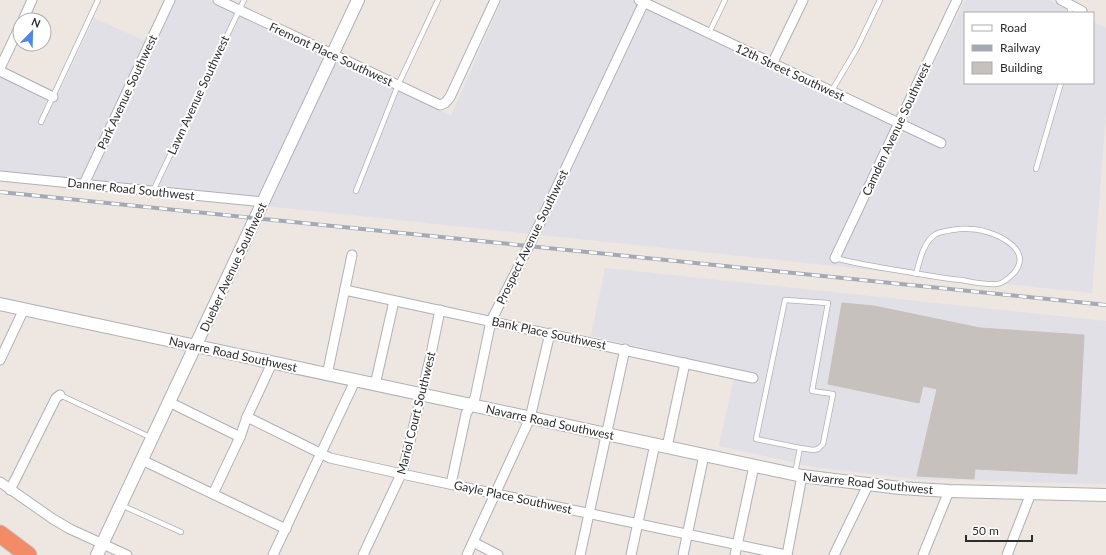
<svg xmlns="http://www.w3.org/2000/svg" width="1106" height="555" viewBox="0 0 1106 555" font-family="Lato,sans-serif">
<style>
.industrial{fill:#e1e0e7}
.building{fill:#c6c1bc;stroke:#c9c1ba}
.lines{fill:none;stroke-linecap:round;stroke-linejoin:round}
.service-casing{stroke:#adb1b8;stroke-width:6}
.minor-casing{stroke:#adb1b8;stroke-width:11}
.tertiary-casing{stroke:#adb1b8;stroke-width:14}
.motorway-casing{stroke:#c4c4c4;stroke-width:19}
.service{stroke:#fff;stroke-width:4.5}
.minor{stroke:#fff;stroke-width:9}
.tertiary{stroke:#fff;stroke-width:12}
.motorway{stroke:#f38b66;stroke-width:17}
.rail-casing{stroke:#a3a9b5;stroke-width:4}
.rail{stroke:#fff;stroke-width:2.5;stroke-dasharray:8;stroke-linecap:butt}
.labels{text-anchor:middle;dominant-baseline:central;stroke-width:4;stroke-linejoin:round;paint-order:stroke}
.street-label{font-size:12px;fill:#2d2d2d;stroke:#fff}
</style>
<rect width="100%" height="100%" fill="#ede6e1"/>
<g class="industrial">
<polygon points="175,0 209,0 451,116 502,0 630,0 902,129 965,0 1049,0 1075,13 965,13 965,83 1093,83 1093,22 1106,28 1106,113 1092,293 0,178 0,77 5,67 59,93 94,18 154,45"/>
<polygon points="605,268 1106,321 1106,484 914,479 814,467 719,446 736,369 591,336"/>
</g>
<polygon class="building" points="842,303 874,306 980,328 1084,335 1077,474 975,469 974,479 917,476 937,389 923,386 919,403 828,384"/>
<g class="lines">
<g class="service-casing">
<g id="service">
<polyline points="1070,4 1070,13"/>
<polyline points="709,33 725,0"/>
<polyline points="831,92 857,48 880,0"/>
<polyline points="41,122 98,0"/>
<polyline points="1036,169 1061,83"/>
<polyline points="153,191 244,0"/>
<polyline points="356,191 398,85 438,0"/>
<path d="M 835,258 C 857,264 878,267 901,271 C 921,274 940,278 961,280 C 972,282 985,285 997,284 C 1003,284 1010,277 1014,273 C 1036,247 989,229 969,229 C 962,228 942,231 936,234 C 923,242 920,260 916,274"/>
<polyline points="60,395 152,438"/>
<polyline points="795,473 800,448 756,439 785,300 828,303 812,391 833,394 823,444 818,449 813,450 800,448"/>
<polyline points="121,505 181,532"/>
</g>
</g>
<g class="minor-casing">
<g id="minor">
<polyline points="218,0 440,105 445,103 450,97 495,0"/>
<polyline points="639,0 941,143"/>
<polyline points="1061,0 1082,11"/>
<polyline points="23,20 32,0"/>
<polyline points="772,64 803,0"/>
<polyline points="0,68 20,26"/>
<polyline points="0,71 53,97"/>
<polyline points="0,176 263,202"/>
<polyline points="84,184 170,0"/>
<polyline points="835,258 957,0"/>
<polyline points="345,290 753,378"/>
<polyline points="0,360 24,309"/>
<polyline points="327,375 352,255"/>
<polyline points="375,385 394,301"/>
<polyline points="169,402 240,437"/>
<polyline points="247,417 330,458 402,474 786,555"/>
<polyline points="667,447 685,363"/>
<polyline points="142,460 286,529"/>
<polyline points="0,482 53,519 70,529 127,555"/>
<polyline points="451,484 466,414 475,398 491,321 531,242 645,0"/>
<polyline points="10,490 56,398 60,395"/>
<polyline points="213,494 240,437 247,417 272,363"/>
<polyline points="473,542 498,555"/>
<polyline points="273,555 355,381"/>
<polyline points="363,555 403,470 430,359 440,310"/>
<polyline points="467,555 530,418 550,333"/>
<polyline points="580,555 625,349"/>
<polyline points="631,555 655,444"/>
<polyline points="683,555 704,455"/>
<polyline points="735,555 754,466"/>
<polyline points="787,555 802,476"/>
<polyline points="834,555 868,485"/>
<polyline points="923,555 949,491"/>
<polyline points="1007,555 1031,493"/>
</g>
</g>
<g class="tertiary-casing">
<g id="tertiary">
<polyline points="0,304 802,476 900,488 949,491 1106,495"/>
<polyline points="97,555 358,0"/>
</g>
</g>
<g class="motorway-casing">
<polyline id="motorway" points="0,534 28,555"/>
</g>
<use href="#service" class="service"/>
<use href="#minor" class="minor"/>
<use href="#tertiary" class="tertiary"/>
<use href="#motorway" class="motorway"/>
<g class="rail-casing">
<polyline id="rail" points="0,192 1106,305"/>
</g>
<use href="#rail" class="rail"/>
</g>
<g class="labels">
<g class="street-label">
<text transform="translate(331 54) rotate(25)">Fremont Place Southwest</text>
<text transform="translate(790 72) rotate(25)">12th Street Southwest</text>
<text transform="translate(127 92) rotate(-65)">Park Avenue Southwest</text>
<text transform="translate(198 95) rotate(-65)">Lawn Avenue Southwest</text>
<text transform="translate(896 129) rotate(-65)">Camden Avenue Southwest</text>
<text transform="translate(131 189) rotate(6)">Danner Road Southwest</text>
<text transform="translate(532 237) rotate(-64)">Prospect Avenue Southwest</text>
<text transform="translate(233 267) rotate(-65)">Dueber Avenue Southwest</text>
<text transform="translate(549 333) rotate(12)">Bank Place Southwest</text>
<text transform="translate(233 354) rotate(12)">Navarre Road Southwest</text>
<text transform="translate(416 413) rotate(-76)">Mariol Court Southwest</text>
<text transform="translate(550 422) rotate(12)">Navarre Road Southwest</text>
<text transform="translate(868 483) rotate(6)">Navarre Road Southwest</text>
<text transform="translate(513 497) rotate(12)">Gayle Place Southwest</text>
</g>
</g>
<rect x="964" y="12" width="130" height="72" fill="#ffffff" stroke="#ababab"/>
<rect x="972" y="25" width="20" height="6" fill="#ffffff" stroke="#ababab"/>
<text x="1000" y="32" font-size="12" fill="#2d2d2d">Road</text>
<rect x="972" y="45" width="20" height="6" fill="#a3a9b5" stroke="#ababab"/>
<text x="1000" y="52" font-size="12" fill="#2d2d2d">Railway</text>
<rect x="972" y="62" width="20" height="12" fill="#c6c1bc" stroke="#ababab"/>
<text x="1000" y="72" font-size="12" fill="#2d2d2d">Building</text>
<g transform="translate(32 32) rotate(23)"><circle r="19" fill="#ffffff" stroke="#ababab"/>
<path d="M0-3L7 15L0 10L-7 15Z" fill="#4d86ed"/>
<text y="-6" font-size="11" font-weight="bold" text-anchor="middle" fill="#2d2d2d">N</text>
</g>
<path d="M966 535v6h66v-6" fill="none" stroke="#2d2d2d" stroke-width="2"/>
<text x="972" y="535" font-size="12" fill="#2d2d2d" stroke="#ffffff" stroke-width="3" paint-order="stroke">50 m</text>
</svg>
